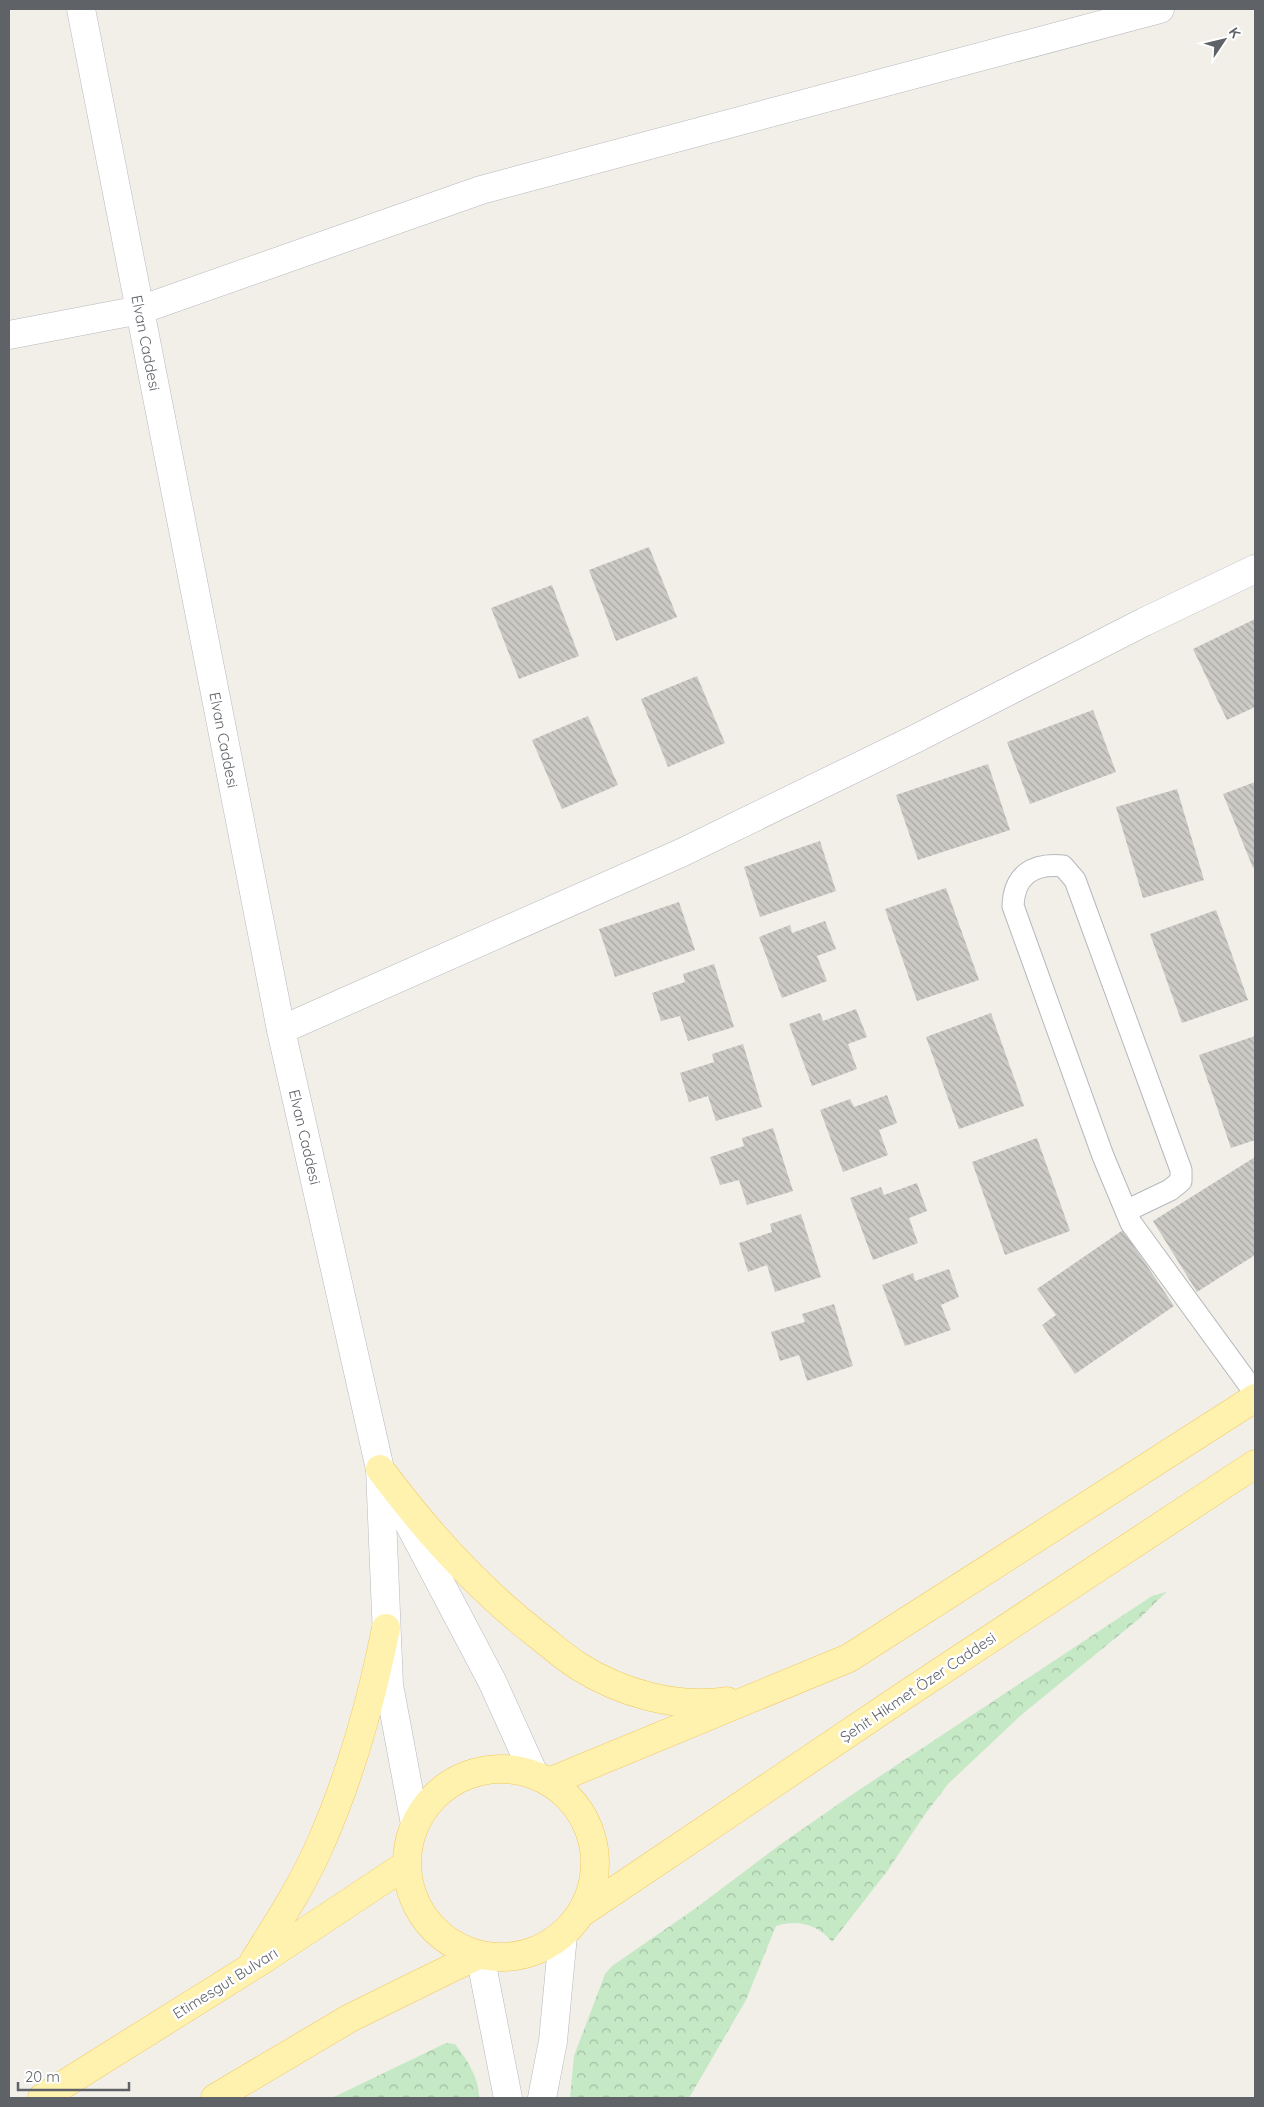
<svg xmlns="http://www.w3.org/2000/svg" width="1264" height="2107" viewBox="0 0 1264 2107" font-family="Quicksand,sans-serif">
<style>
.forest{fill:url(#forest-crowns)}
.building{fill:url(#building-back-hatch)}
.lines{fill:none;stroke-linecap:round;stroke-linejoin:round}
.service-casing{stroke:#b5b8bc;stroke-width:23}
.minor-casing{stroke:#b5b8bc;stroke-width:29}
.tertiary-casing{stroke:#b5b8bc;stroke-width:29}
.secondary-casing{stroke:#b6babf;stroke-width:29}
.primary-casing{stroke:#f2c960;stroke-width:29}
.service{stroke:#fff;stroke-width:21}
.minor{stroke:#fff;stroke-width:28}
.tertiary{stroke:#fff;stroke-width:28}
.secondary{stroke:#fff;stroke-width:28}
.primary{stroke:#fff2af;stroke-width:28}
.labels{text-anchor:middle;dominant-baseline:central;stroke-width:5;stroke-linejoin:round;paint-order:stroke}
.street-label{font-size:15px;fill:#5f6368;stroke:#fff}
</style>
<defs>
<pattern id="forest-crowns" width="20" height="18" patternUnits="userSpaceOnUse" patternTransform="scale(1.25)"><rect width="20" height="18" fill="#c5e8c5"/><path d="M2 6a3 3 0 1 1 6 0M12 15a3 3 0 1 1 6 0" fill="none" stroke="#a3c0a4"/></pattern>
<pattern id="building-back-hatch" width="6" height="6" patternUnits="userSpaceOnUse" patternTransform="scale(1.25)"><rect width="6" height="6" fill="#cccac5"/><path d="M-1 5l2 2M0 0l6 6M5-1l2 2" fill="none" stroke="#a9a8a4"/></pattern>
</defs>
<rect width="100%" height="100%" fill="#f1efe8"/>
<g class="forest">
<path d="M 1166,1592 L 1140,1618 L 1020,1716 L 948,1784 L 923,1817 L 888,1870 L 832,1942 C 818,1924 797,1919 776,1926 L 746,2000 L 689,2098 L 570,2098 L 574,2056 L 605,1974 L 612,1966 L 696,1908 L 781,1844 L 850,1796 L 1152,1596 Z"/>
<path d="M 446,2043 L 455,2044 C 467,2060 479,2077 479,2098 L 332,2098 Z"/>
</g>
<g class="building">
<polygon points="649,547 677,617 616,641 589,570"/>
<polygon points="552,585 579,656 519,679 491,608"/>
<polygon points="1255,619 1255,707 1227,720 1193,649"/>
<polygon points="697,676 725,743 668,767 641,699"/>
<polygon points="1093,710 1116,772 1030,804 1007,742"/>
<polygon points="588,716 618,785 562,809 532,740"/>
<polygon points="988,764 1010,830 918,860 896,795"/>
<polygon points="1255,782 1255,867 1253,868 1223,794"/>
<polygon points="1177,789 1204,880 1143,898 1116,807"/>
<polygon points="820,841 836,891 760,917 744,867"/>
<polygon points="946,888 979,980 917,1001 885,909"/>
<polygon points="679,902 695,950 615,977 599,929"/>
<polygon points="1216,910 1248,1000 1182,1023 1150,934"/>
<polygon points="825,921 836,949 817,956 827,981 782,998 759,937 790,925 792,933"/>
<polygon points="714,964 734,1027 688,1041 680,1016 661,1021 652,993 685,982 683,974"/>
<polygon points="856,1009 867,1037 848,1044 857,1069 812,1086 789,1024 820,1013 823,1021"/>
<polygon points="991,1013 1024,1106 959,1129 926,1037"/>
<polygon points="1255,1036 1255,1140 1231,1148 1199,1055"/>
<polygon points="743,1044 762,1107 716,1121 708,1096 689,1102 680,1073 714,1062 712,1054"/>
<polygon points="887,1095 897,1123 879,1130 888,1155 843,1172 820,1110 850,1099 854,1107"/>
<polygon points="773,1128 793,1191 747,1205 739,1180 720,1185 710,1157 744,1146 742,1138"/>
<polygon points="1037,1138 1070,1231 1005,1255 972,1162"/>
<polygon points="1255,1157 1255,1255 1197,1292 1153,1221"/>
<polygon points="917,1183 927,1211 909,1218 918,1243 873,1260 850,1198 881,1187 884,1195"/>
<polygon points="801,1214 821,1277 775,1292 767,1265 748,1272 739,1243 772,1232 770,1224"/>
<polygon points="1123,1230 1174,1306 1075,1374 1042,1325 1056,1315 1037,1289"/>
<polygon points="949,1269 959,1297 941,1305 951,1330 905,1346 882,1285 913,1273 915,1281"/>
<polygon points="834,1304 853,1366 807,1381 799,1355 780,1361 771,1332 805,1322 802,1314"/>
</g>
<g class="lines">
<g class="service-casing">
<path id="service" d="M 1126,1211 L 1170,1190 L 1181,1181 L 1181,1170 L 1075,880 L 1063,866 C 1033,863 1014,875 1013,906 L 1103,1156 L 1131,1223 L 1255,1393"/>
</g>
<g class="minor-casing">
<g id="minor">
<polyline points="281,1030 681,853 915,739 1144,622 1255,569"/>
<polyline points="480,1955 508,2098"/>
<polyline points="542,2098 553,2041 563,1935"/>
</g>
</g>
<g class="tertiary-casing">
<polyline id="tertiary" points="9,335 140,310 481,190 1160,9"/>
</g>
<g class="secondary-casing">
<g id="secondary">
<polyline points="81,9 281,1030 380,1469 389,1685 415,1824"/>
<polyline points="397,1501 492,1681 534,1774"/>
</g>
</g>
<g class="primary-casing">
<g id="primary">
<path d="M 380,1469 C 426,1531 477,1588 539,1636 C 552,1646 564,1657 578,1666 C 621,1693 676,1709 727,1701"/>
<circle cx="501" cy="1863" r="94"/>
<polyline points="549,1782 849,1658 1255,1398"/>
<polyline points="583,1912 905,1695 1255,1464"/>
<path d="M 254,1961 C 277,1924 302,1886 320,1845 C 351,1775 371,1703 386,1628"/>
<polyline points="42,2098 264,1959 407,1864"/>
<polyline points="215,2098 350,2018 478,1955"/>
</g>
</g>
<use href="#service" class="service"/>
<use href="#minor" class="minor"/>
<use href="#tertiary" class="tertiary"/>
<use href="#secondary" class="secondary"/>
<use href="#primary" class="primary"/>
</g>
<g class="labels">
<g class="street-label">
<text transform="translate(146 343) rotate(79)">Elvan Caddesi</text>
<text transform="translate(224 740) rotate(79)">Elvan Caddesi</text>
<text transform="translate(305 1137) rotate(77)">Elvan Caddesi</text>
<text transform="translate(918 1687) rotate(-34)">Şehit Hikmet Özer Caddesi</text>
<text transform="translate(225 1983) rotate(-32)">Etimesgut Bulvarı</text>
</g>
</g>
<rect width="1264" height="2107" fill="none" stroke="#5f6368" stroke-width="20"/>
<g transform="translate(1224 40) rotate(55)" stroke="#ffffff" stroke-width="4" paint-order="stroke">
<path d="M0-4L9 19L0 12L-9 19Z" fill="#5f6368"/>
<text y="-8" font-size="14" font-weight="bold" text-anchor="middle" fill="#5f6368">K</text>
</g>
<path d="M18 2082v8h111v-8" fill="none" stroke="#5f6368" stroke-width="2.5"/>
<text x="25" y="2082" font-size="15" fill="#5f6368" stroke="#ffffff" stroke-width="4" paint-order="stroke">20 m</text>
</svg>
